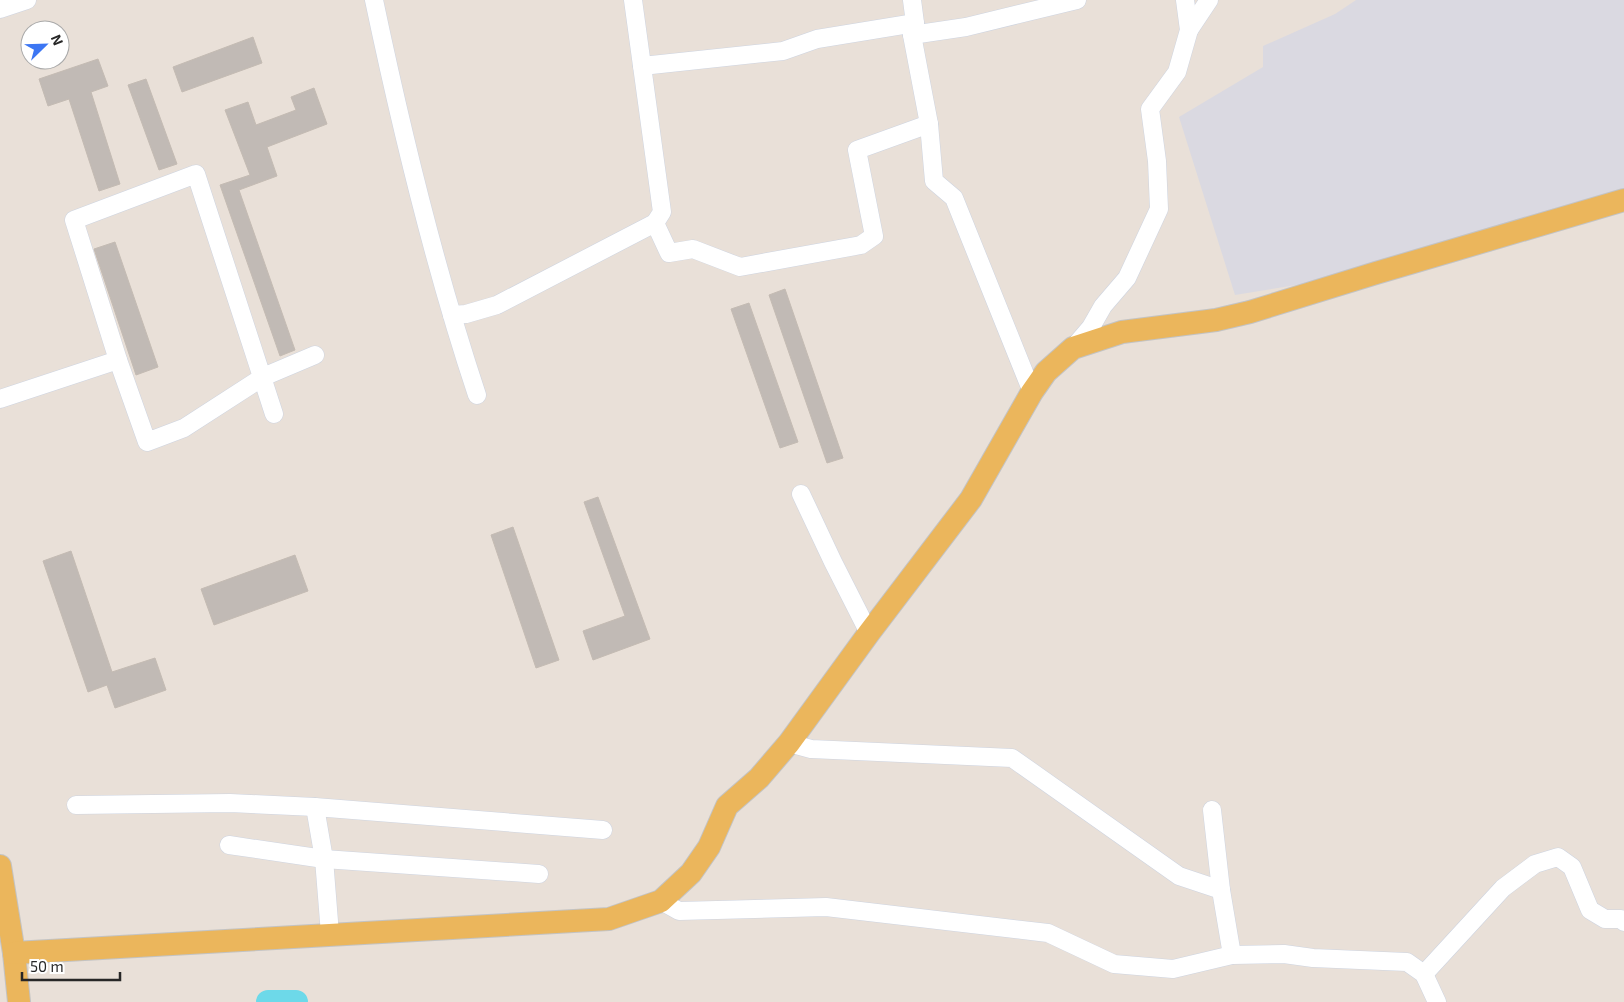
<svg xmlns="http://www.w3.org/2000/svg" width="1624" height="1002" viewBox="0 0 1624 1002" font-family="'Exo 2',sans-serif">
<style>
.industrial{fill:#dad9e1}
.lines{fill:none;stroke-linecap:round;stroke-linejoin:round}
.river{stroke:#6dd9e9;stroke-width:24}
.building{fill:#c1bab5;stroke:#c4bbb3}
.minor-casing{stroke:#ced4e0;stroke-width:19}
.major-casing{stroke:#c3c3c3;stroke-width:24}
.minor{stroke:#fff;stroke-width:18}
.major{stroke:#ebb65c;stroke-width:22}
</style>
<rect width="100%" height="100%" fill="#e9e0d8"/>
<polygon class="industrial" points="1356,0 1624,0 1624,196 1333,279 1235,295 1179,117 1263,67 1263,46 1335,14"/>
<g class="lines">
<polyline class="river" points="268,1002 296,1002"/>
</g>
<g class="building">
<polygon points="253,37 262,63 182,92 173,67"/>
<polygon points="98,59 108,86 91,92 120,184 99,191 69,99 48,106 39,79"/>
<polygon points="146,79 177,164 159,170 128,85"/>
<polygon points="314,88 327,124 267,147 277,176 239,190 295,350 280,356 220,185 250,175 225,110 248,102 256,125 296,110 291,97"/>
<polygon points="115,242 158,367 136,375 94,249"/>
<polygon points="785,289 843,458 827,463 769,295"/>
<polygon points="749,303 798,442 780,448 731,309"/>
<polygon points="598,497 650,639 593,660 583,631 625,616 584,502"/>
<polygon points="513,527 559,660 536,668 491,535"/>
<polygon points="71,551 112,672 155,658 166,690 115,708 107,685 88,692 43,561"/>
<polygon points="295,555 308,591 214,625 201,589"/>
</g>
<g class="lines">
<g class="minor-casing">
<g id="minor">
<path d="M 374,0 C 402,133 434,266 477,395"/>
<polyline points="912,0 915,23 912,35 929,124 934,181 954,198 1032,392"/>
<polyline points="0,9 27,0"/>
<polyline points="1189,30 1209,0"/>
<polyline points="912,35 966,27 1077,0"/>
<polyline points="642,66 783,51 817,39 915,23"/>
<polyline points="655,223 669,253 693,249 740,267 861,245 874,236 857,150 929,124"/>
<polyline points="452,315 466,314 497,305 655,223 662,212 633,0"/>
<polyline points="1073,348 1091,327 1103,306 1127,278 1159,209 1157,161 1150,109 1177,72 1189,30 1185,0"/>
<polyline points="0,399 118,360"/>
<polyline points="274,414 196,174 74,220 118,360 147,442 184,428 263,377 315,355"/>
<polyline points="801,494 833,562 869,633"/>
<polyline points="789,743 811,749 1012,758 1179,876 1221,890"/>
<polyline points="76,805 230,803 315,807 603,830"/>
<polyline points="315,807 324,859 330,934"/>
<polyline points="1212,810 1221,890 1232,955"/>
<polyline points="229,845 324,859 539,874"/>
<polyline points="661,901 679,911 826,907 1048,933 1114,964 1173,969 1232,955 1284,954 1313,958 1407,962 1424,974 1437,1002"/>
<polyline points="1424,974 1503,888 1535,864 1558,857 1572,867 1590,910 1605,919 1621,919 1624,922"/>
</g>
</g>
<g class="major-casing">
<g id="major">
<polyline points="0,866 14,953 19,1002"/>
<polyline points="14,953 609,919 661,901 691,873 709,847 727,806 759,778 789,743 869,633 971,499 1032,392 1046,372 1073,348 1122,332 1216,320 1250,312 1376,273 1624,200"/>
</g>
</g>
<use href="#minor" class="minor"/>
<use href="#major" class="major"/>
</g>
<g transform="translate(45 45) rotate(67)"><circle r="24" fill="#ffffff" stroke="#a9a9a9"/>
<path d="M0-4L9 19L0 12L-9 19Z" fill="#3c76f3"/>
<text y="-8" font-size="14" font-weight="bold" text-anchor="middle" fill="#272727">N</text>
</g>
<path d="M22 972v8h98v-8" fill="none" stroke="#272727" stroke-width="2.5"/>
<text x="30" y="972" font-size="15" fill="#272727" stroke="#ffffff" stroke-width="4" paint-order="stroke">50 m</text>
</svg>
